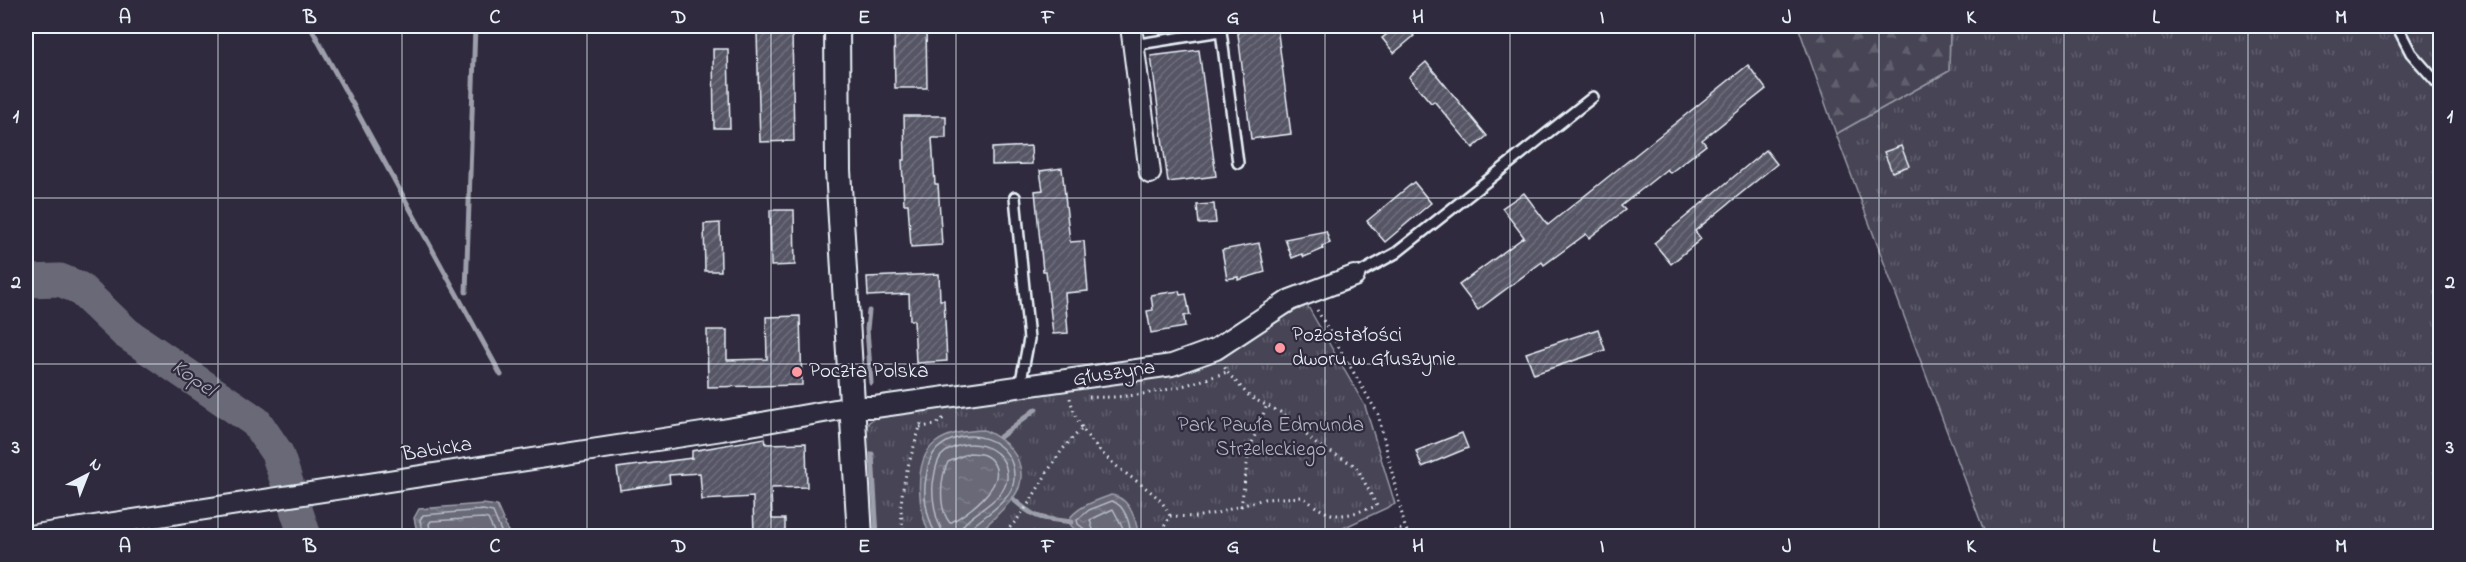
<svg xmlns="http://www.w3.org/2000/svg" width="2466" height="562" viewBox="0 0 2466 562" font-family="'Indie Flower',sans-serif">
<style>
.grass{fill:url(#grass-tufts);stroke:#979aa6;stroke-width:1.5}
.forest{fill:url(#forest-firs);stroke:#979aa6;stroke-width:1.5}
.water{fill:url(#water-ripples);stroke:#9c9fab;stroke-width:1.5}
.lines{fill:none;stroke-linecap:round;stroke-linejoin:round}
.shore{stroke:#b5bbc5;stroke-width:1.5}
.stream{stroke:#9c9fab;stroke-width:5}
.river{stroke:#696978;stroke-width:33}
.building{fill:url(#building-hatch);stroke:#e8f1f8;stroke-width:1.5}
.service-casing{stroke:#e8f1f8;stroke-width:14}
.minor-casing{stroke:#e8f1f8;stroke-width:24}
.tertiary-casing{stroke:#e8f1f8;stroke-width:28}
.path{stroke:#e8f1f8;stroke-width:3;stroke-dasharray:1.5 4.5;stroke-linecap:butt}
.service{stroke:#2f2a3d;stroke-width:9}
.minor{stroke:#2f2a3d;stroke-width:20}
.tertiary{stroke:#2f2a3d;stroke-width:24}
.grid{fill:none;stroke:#e8f1f8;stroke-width:1.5;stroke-opacity:0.55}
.poi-dot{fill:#ff9aa2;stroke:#2f2a3d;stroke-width:2}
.labels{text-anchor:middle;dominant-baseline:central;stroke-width:4.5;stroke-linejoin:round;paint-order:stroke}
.poi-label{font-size:21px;fill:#e8f1f8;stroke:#2f2a3d;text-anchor:start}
.street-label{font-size:21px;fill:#e8f1f8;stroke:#2f2a3d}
.park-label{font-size:21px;fill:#afb4bf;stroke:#2f2a3d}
.water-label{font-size:22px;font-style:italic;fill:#afb4be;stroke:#2f2a3d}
.neatline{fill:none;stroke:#e8f1f8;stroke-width:2}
.grid-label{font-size:20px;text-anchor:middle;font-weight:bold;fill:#e8f1f8}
</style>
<defs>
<pattern id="grass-tufts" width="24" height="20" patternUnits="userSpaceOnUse" patternTransform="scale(1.5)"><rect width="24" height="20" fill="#464455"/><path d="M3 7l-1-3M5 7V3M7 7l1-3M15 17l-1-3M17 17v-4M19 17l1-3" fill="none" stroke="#615f6e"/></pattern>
<pattern id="forest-firs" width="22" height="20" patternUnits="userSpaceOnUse" patternTransform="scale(1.5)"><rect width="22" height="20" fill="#464455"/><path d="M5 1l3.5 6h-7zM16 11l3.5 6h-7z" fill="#615f6e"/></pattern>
<pattern id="water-ripples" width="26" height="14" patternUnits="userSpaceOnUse" patternTransform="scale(1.5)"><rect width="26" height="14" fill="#696978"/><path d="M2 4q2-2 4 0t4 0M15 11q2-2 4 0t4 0" fill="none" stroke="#7e7f8c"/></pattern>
<pattern id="building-hatch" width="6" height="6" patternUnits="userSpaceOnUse" patternTransform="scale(1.5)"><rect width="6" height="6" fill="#575565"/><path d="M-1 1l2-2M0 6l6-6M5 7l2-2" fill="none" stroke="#6f6e7c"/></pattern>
</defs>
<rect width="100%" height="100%" fill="#2f2a3d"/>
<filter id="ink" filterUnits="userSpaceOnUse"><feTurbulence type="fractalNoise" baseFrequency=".0167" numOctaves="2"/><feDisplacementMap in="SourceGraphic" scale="12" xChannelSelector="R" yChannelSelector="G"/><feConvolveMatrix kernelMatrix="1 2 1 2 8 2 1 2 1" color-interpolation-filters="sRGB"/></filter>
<g filter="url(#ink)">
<g class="grass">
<polygon points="1950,26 2440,26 2440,536 1986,536 1836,134 1949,71"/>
<polygon points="1307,305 1365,406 1395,504 1326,536 869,536 863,435 869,422 881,414 1173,372"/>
</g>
<polygon class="forest" points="1798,26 1950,26 1949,71 1836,134"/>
<g class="water">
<path d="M 984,430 C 1005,439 1026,458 1020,484 C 1017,496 1007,505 998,514 C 990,522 980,533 968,536 C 958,539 942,537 931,536 C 918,515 912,461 935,443 C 949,432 967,431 984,430 Z"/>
<path d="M 1111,495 C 1128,497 1135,516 1138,532 L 1134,536 C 1112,537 1080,544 1068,521 C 1077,506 1096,501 1111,495 Z"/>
<polygon points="483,504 497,506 510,536 418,536 414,518 419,509"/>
</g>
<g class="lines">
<g class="shore">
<path d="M 969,453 C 980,453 988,454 994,464 C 1007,486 966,514 950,523 C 938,509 940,478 948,462 Z"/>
<polyline points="423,536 420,520 423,515 483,510 493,512 503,536"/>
<polyline points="431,536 429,524 431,521 483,518 488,519 496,536"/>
<path d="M 936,536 C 935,531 933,529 931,524 C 926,511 923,492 926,478 C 927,469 930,456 937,449 C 965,423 1016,438 1014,479 C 1013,506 968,522 966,536"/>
<path d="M 943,536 C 943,530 939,525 937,519 C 934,507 931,490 934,478 C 935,471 937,461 941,456 C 962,434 1009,443 1007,478 C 1005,505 960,514 959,536"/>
<path d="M 1088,536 L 1087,531 L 1078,524 L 1077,520 L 1089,510 L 1112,501 C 1125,505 1131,525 1130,536"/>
<polyline points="1095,536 1090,520 1113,509 1123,528 1122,536"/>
</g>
<g class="stream">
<polyline points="310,26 501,375"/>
<polyline points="466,292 475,26"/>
<polyline points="869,311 867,329 871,383"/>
<polyline points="1000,437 1036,409"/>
<polyline points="872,454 877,536"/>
<path d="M 1013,499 C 1038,521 1041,518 1072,522"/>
<polyline points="1132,531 1153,536"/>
</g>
<polyline class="river" points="26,281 60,280 79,288 126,333 256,422 277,453 305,536"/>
</g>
<g class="building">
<polygon points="894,26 926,26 927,88 895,88"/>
<polygon points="1237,26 1277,26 1291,134 1251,139"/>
<polygon points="1397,26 1405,26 1414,36 1394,53 1382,38"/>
<polygon points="792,31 794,141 760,142 757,32"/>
<polygon points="713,49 728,49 730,128 714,128"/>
<polygon points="1199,50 1216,176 1168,182 1151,56"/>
<polygon points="1426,62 1487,136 1473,148 1434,101 1431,103 1409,77"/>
<polygon points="1748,65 1766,89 1702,140 1706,145 1670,173 1667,169 1621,206 1625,210 1589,238 1586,234 1544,265 1542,262 1478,310 1459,285 1524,237 1502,208 1524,193 1548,225"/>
<polygon points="904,116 946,116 946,138 932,138 935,184 938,184 942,245 911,247 908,204 904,204 902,160 905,160"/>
<polygon points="1031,146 1032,164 992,165 992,148"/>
<polygon points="1901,146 1909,166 1892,172 1884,152"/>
<polygon points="1766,150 1777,164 1695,231 1701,239 1671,264 1654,243"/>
<polygon points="1062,168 1070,242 1084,241 1088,291 1065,293 1068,333 1053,334 1046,271 1043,271 1035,191 1043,190 1040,171"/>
<polygon points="1414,182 1431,203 1385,242 1367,221"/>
<polygon points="1214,204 1216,223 1199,224 1197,205"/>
<polygon points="770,210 794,210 795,265 771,266"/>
<polygon points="720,223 721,271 705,271 704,224"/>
<polygon points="1326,231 1330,243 1322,246 1323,249 1304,257 1302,254 1292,258 1285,239"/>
<polygon points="1259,243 1265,272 1238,280 1238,277 1227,279 1222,250"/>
<polygon points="939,274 940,300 944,300 947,361 916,363 914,320 910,320 909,294 868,296 867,277"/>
<polygon points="1179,291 1180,295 1186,294 1190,315 1184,316 1185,327 1151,333 1147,311 1153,310 1151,295"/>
<polygon points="800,316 802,385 708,387 707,330 727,330 727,360 767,359 766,317"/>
<polygon points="1598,329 1605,350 1534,374 1526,353"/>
<polygon points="1462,433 1468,448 1422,467 1416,451"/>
<polygon points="765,438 766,444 806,443 807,487 771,488 772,519 785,519 785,537 754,537 753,497 702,500 700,473 669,475 670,483 620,490 617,468 692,458 692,451"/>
</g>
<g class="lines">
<g class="service-casing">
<g id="service">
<polyline points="2397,26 2411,53 2440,86"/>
<polyline points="1133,45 1221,31 1238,163"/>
<polyline points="1015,197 1029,339 1020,386"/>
<polyline points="1354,276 1396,253 1593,97"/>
</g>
</g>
<g class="minor-casing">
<g id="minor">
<polyline points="1131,26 1150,173"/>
<polyline points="29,536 722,430 852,407 875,407 1172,365 1216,349 1290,300 1354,276"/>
</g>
</g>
<g class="tertiary-casing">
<polyline id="tertiary" points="837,26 838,170 860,536"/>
</g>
<g class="path">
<polyline points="1317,310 1378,414 1405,527 1409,536"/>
<path d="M 1089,397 C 1138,399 1181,388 1227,372"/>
<path d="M 1070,398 C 1078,434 1106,460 1135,480 C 1151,492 1162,498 1170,516 L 1159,536"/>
<polyline points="920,427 935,425 945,417"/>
<polyline points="1241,507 1249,450 1267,405"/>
<path d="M 1170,516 L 1195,517 L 1217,513 L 1264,499 L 1303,497 C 1333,522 1342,517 1377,506 L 1356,466 L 1316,444 L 1284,414 L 1250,397 L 1227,372 L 1223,364"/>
<path d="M 905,536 C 893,497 912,457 922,420"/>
<path d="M 1001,536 C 1037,505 1045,461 1081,430"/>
<polyline points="1383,536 1404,528"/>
</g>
<use href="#service" class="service"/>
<use href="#minor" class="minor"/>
<use href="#tertiary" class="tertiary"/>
</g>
</g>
<path class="grid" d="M 218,26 L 218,536M 402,26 L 402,536M 587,26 L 587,536M 771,26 L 771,536M 956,26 L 956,536M 1141,26 L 1141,536M 1325,26 L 1325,536M 1510,26 L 1510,536M 1695,26 L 1695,536M 1879,26 L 1879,536M 2064,26 L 2064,536M 2248,26 L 2248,536M 26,198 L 2440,198M 26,364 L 2440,364"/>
<g class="poi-dot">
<circle cx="1280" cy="348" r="6"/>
<circle cx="797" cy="372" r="6"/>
</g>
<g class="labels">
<g class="poi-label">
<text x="1292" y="336">Pozostałości<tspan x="1292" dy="24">dworu w Głuszynie</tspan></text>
<text x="809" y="372">Poczta Polska</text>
</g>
<g class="street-label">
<text transform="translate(1114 374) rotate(-9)">Głuszyna</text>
<text transform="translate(437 450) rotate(-9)">Babicka</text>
</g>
<g class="park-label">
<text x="1271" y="426">Park Pawła Edmunda<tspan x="1271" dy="24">Strzeleckiego</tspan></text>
</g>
<g class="water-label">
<text transform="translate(193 379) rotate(35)">Kopel</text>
</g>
</g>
<rect width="2466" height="562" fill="none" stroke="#2f2a3d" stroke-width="66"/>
<g transform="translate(87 475) rotate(42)" stroke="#2f2a3d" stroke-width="4.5" paint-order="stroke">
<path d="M0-4.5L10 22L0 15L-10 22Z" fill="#e8f1f8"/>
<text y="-9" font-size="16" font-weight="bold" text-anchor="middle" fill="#e8f1f8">N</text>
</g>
<rect x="33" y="33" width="2400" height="496" class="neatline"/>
<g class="grid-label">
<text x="125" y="23">A</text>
<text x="310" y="23">B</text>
<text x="495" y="23">C</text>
<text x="679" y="23">D</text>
<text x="864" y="23">E</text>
<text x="1048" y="23">F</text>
<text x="1233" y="23">G</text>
<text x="1418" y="23">H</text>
<text x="1602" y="23">I</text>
<text x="1787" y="23">J</text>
<text x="1971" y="23">K</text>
<text x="2156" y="23">L</text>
<text x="2341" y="23">M</text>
<text x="16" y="122">1</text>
<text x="2450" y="122">1</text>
<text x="16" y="288">2</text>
<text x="2450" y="288">2</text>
<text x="16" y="453">3</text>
<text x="2450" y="453">3</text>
<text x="125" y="552">A</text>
<text x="310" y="552">B</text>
<text x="495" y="552">C</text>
<text x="679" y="552">D</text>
<text x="864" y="552">E</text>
<text x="1048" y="552">F</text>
<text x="1233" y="552">G</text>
<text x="1418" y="552">H</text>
<text x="1602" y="552">I</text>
<text x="1787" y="552">J</text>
<text x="1971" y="552">K</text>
<text x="2156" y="552">L</text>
<text x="2341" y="552">M</text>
</g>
</svg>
